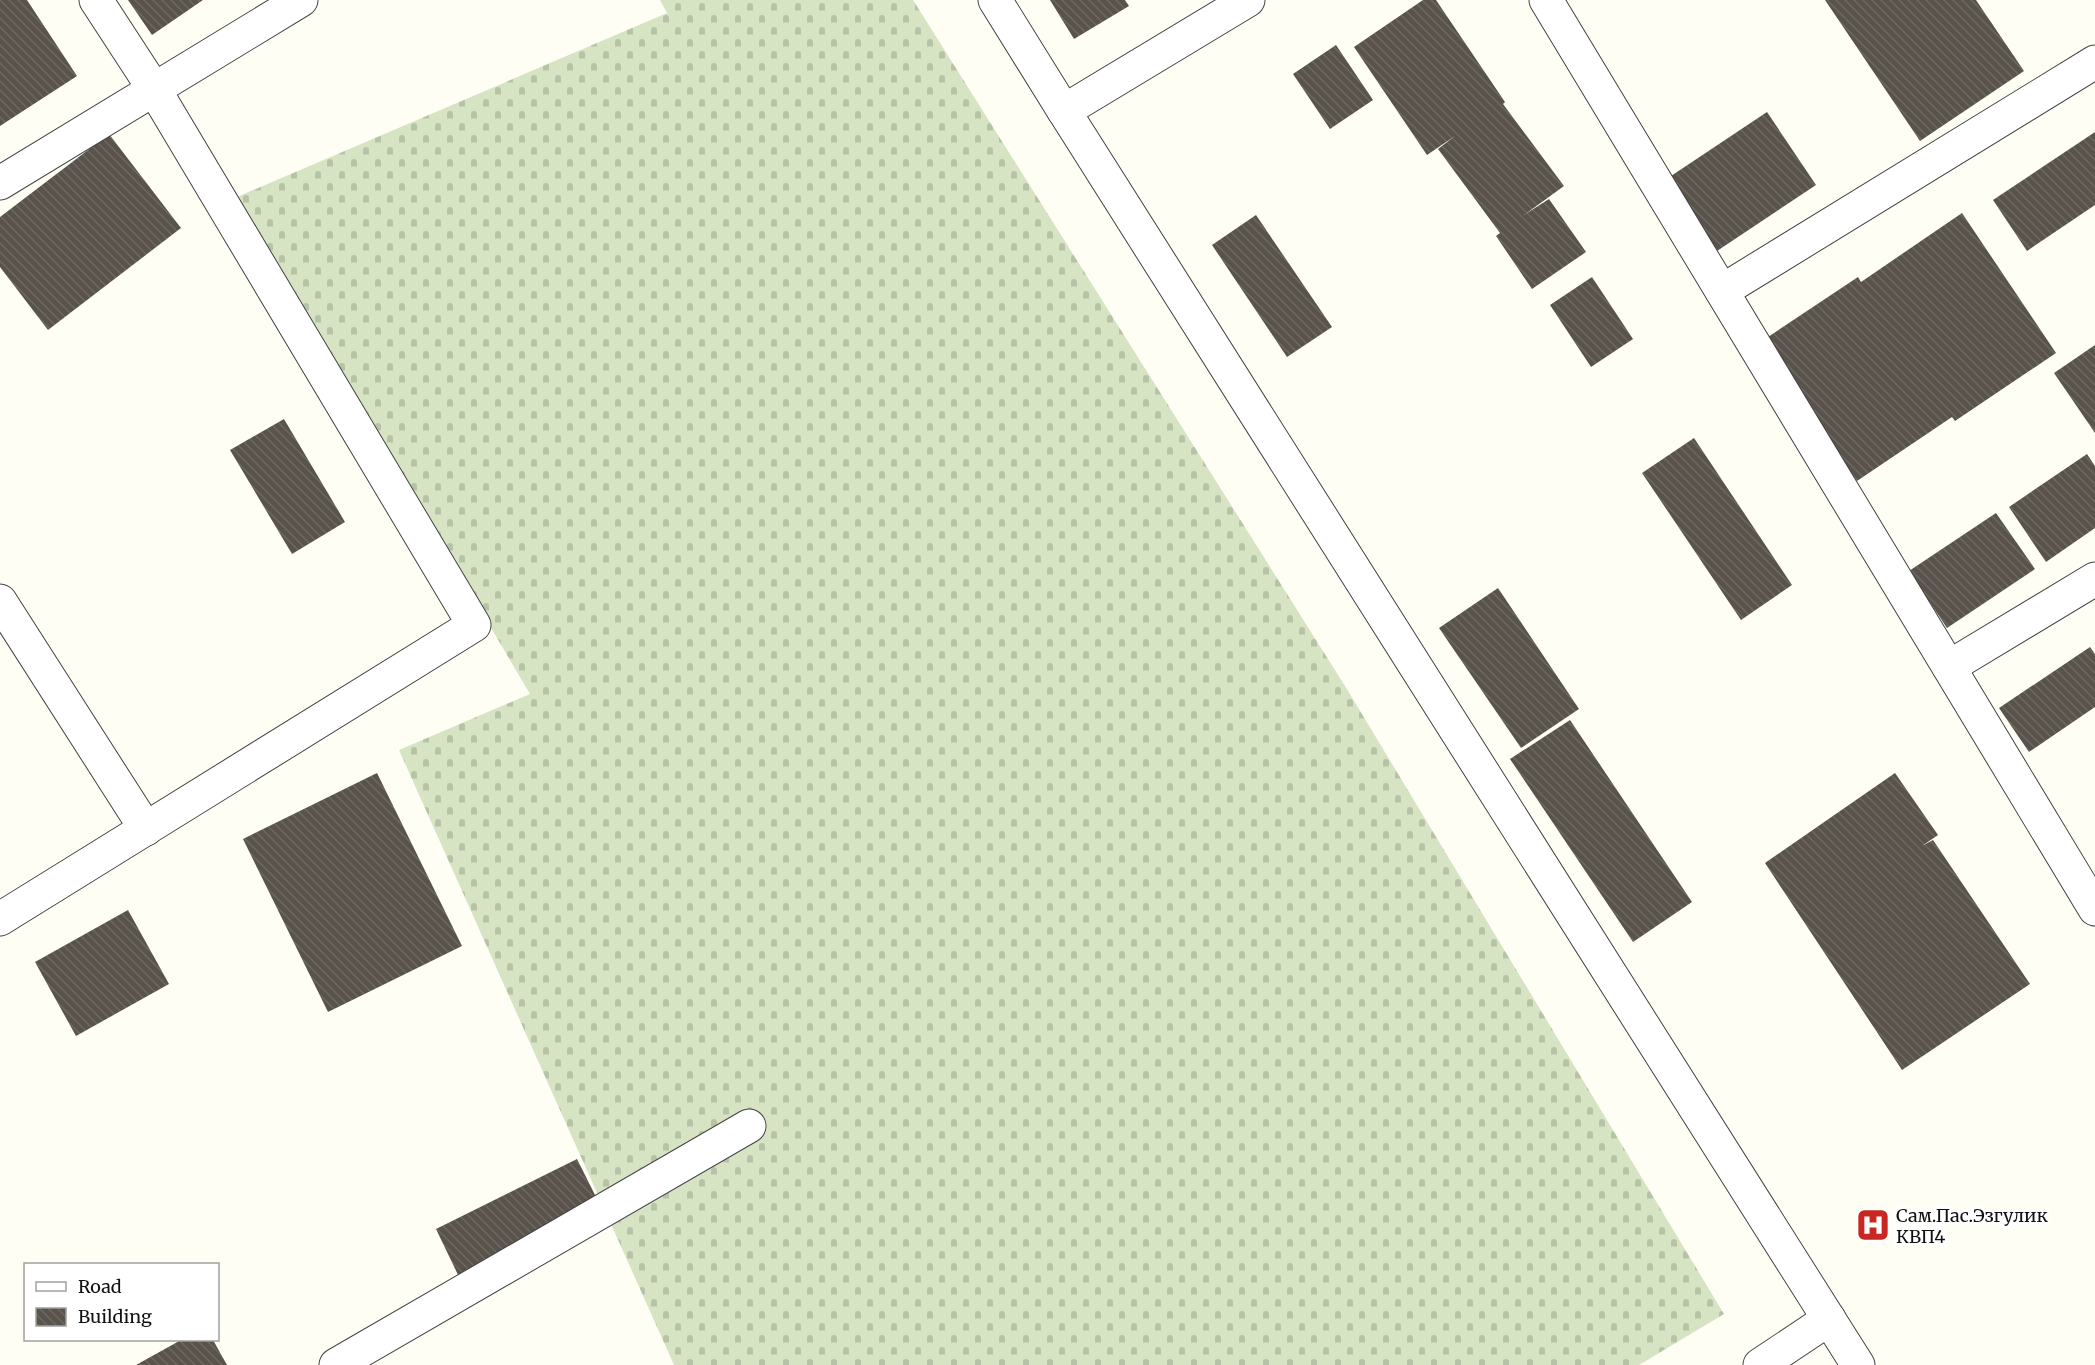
<svg xmlns="http://www.w3.org/2000/svg" width="2095" height="1365" viewBox="0 0 2095 1365" font-family="Merriweather,serif">
<style>
.cemetery{fill:url(#cemetery-stones)}
.building{fill:url(#building-back-hatch)}
.lines{fill:none;stroke-linecap:round;stroke-linejoin:round}
.minor-casing{stroke:#444;stroke-width:35}
.minor{stroke:#fff;stroke-width:33}
.labels{text-anchor:middle;dominant-baseline:central;stroke-width:6;stroke-linejoin:round;paint-order:stroke}
.poi-label{font-size:18px;fill:#111;stroke:#fff;text-anchor:start}
</style>
<defs>
<pattern id="cemetery-stones" width="16" height="16" patternUnits="userSpaceOnUse" patternTransform="scale(1.5)"><rect width="16" height="16" fill="#d6e4c3"/><path d="M2 7V4a2 2 0 0 1 4 0v3zM10 15v-3a2 2 0 0 1 4 0v3z" fill="#b7c3a6"/></pattern>
<pattern id="building-back-hatch" width="6" height="6" patternUnits="userSpaceOnUse" patternTransform="scale(1.5)"><rect width="6" height="6" fill="#5a534c"/><path d="M-1 5l2 2M0 0l6 6M5-1l2 2" fill="none" stroke="#6d6762"/></pattern>
</defs>
<rect width="100%" height="100%" fill="#fffef5"/>
<polygon class="cemetery" points="660,0 913,0 1345,686 1724,1314 1639,1365 674,1365 399,750 530,694 237,197 667,13"/>
<g class="building">
<polygon points="0,0 27,0 77,76 0,126"/>
<polygon points="128,0 203,0 152,35"/>
<polygon points="1050,0 1125,0 1129,6 1074,39"/>
<polygon points="1423,0 1436,0 1505,102 1503,104 1564,186 1524,215 1549,199 1586,252 1532,289 1496,236 1500,233 1438,149 1455,136 1427,155 1354,47"/>
<polygon points="1825,0 1976,0 2024,71 1920,141"/>
<polygon points="1336,45 1373,100 1330,129 1293,74"/>
<polygon points="1767,112 1816,185 1717,251 1668,178"/>
<polygon points="2095,132 2095,205 2027,251 1993,200"/>
<polygon points="109,134 181,228 48,330 0,267 0,217"/>
<polygon points="1962,213 2056,353 1955,421 1952,417 1857,481 1762,341 1858,277 1861,282"/>
<polygon points="1256,215 1332,327 1287,357 1212,245"/>
<polygon points="1592,277 1633,339 1591,367 1550,305"/>
<polygon points="2095,345 2095,433 2054,373"/>
<polygon points="284,419 345,522 292,554 230,450"/>
<polygon points="1694,438 1792,585 1741,620 1642,473"/>
<polygon points="2087,454 2095,466 2095,528 2046,562 2009,507"/>
<polygon points="1996,513 2035,569 1947,628 1909,571"/>
<polygon points="1498,588 1579,709 1521,748 1439,628"/>
<polygon points="2090,647 2095,654 2095,707 2029,752 1999,708"/>
<polygon points="1570,720 1692,902 1633,942 1510,759"/>
<polygon points="377,773 462,946 328,1012 243,839"/>
<polygon points="1895,773 1938,835 1922,846 1933,840 2030,984 1902,1070 1765,863"/>
<polygon points="128,910 169,984 76,1036 35,962"/>
<polygon points="577,1159 602,1209 460,1279 436,1229"/>
<polygon points="181,1340 213,1340 227,1365 136,1365"/>
</g>
<g class="lines">
<g class="minor-casing">
<g id="minor">
<polyline points="995,0 1064,111"/>
<polyline points="1248,0 1064,111 1858,1365"/>
<polyline points="1546,0 2095,909"/>
<polyline points="0,183 301,0"/>
<polyline points="1722,291 2095,62"/>
<polyline points="0,601 146,829"/>
<polyline points="1949,667 2095,579"/>
<polyline points="0,919 474,625 154,89 96,0"/>
<polyline points="336,1365 749,1126"/>
<polyline points="1760,1365 1829,1319"/>
</g>
</g>
<use href="#minor" class="minor"/>
</g>
<defs>
<g id="hospital-square" transform="scale(1.725)"><rect x="-9" y="-9" width="18" height="18" rx="4" fill="#c92721" stroke="#fff"/><path d="M-5-5h3v3.5h4V-5h3V5h-3V1.5h-4V5h-3Z" fill="#fff"/></g>
</defs>
<g fill-rule="evenodd">
<use href="#hospital-square" x="1873" y="1225"/>
</g>
<g class="labels">
<g class="poi-label">
<text x="1896" y="1215">Сам.Пас.Эзгулик<tspan x="1896" dy="21">КВП4</tspan></text>
</g>
</g>
<rect x="24" y="1263" width="195" height="78" fill="#ffffff" stroke="#a0a0a0" stroke-width="1.5"/>
<rect x="36" y="1282" width="30" height="9" fill="#ffffff" stroke="#a0a0a0" stroke-width="1.5"/>
<text x="78" y="1293" font-size="18" fill="#111111">Road</text>
<rect x="36" y="1308" width="30" height="18" fill="url(#building-back-hatch)" stroke="#a0a0a0" stroke-width="1.5"/>
<text x="78" y="1323" font-size="18" fill="#111111">Building</text>
</svg>
